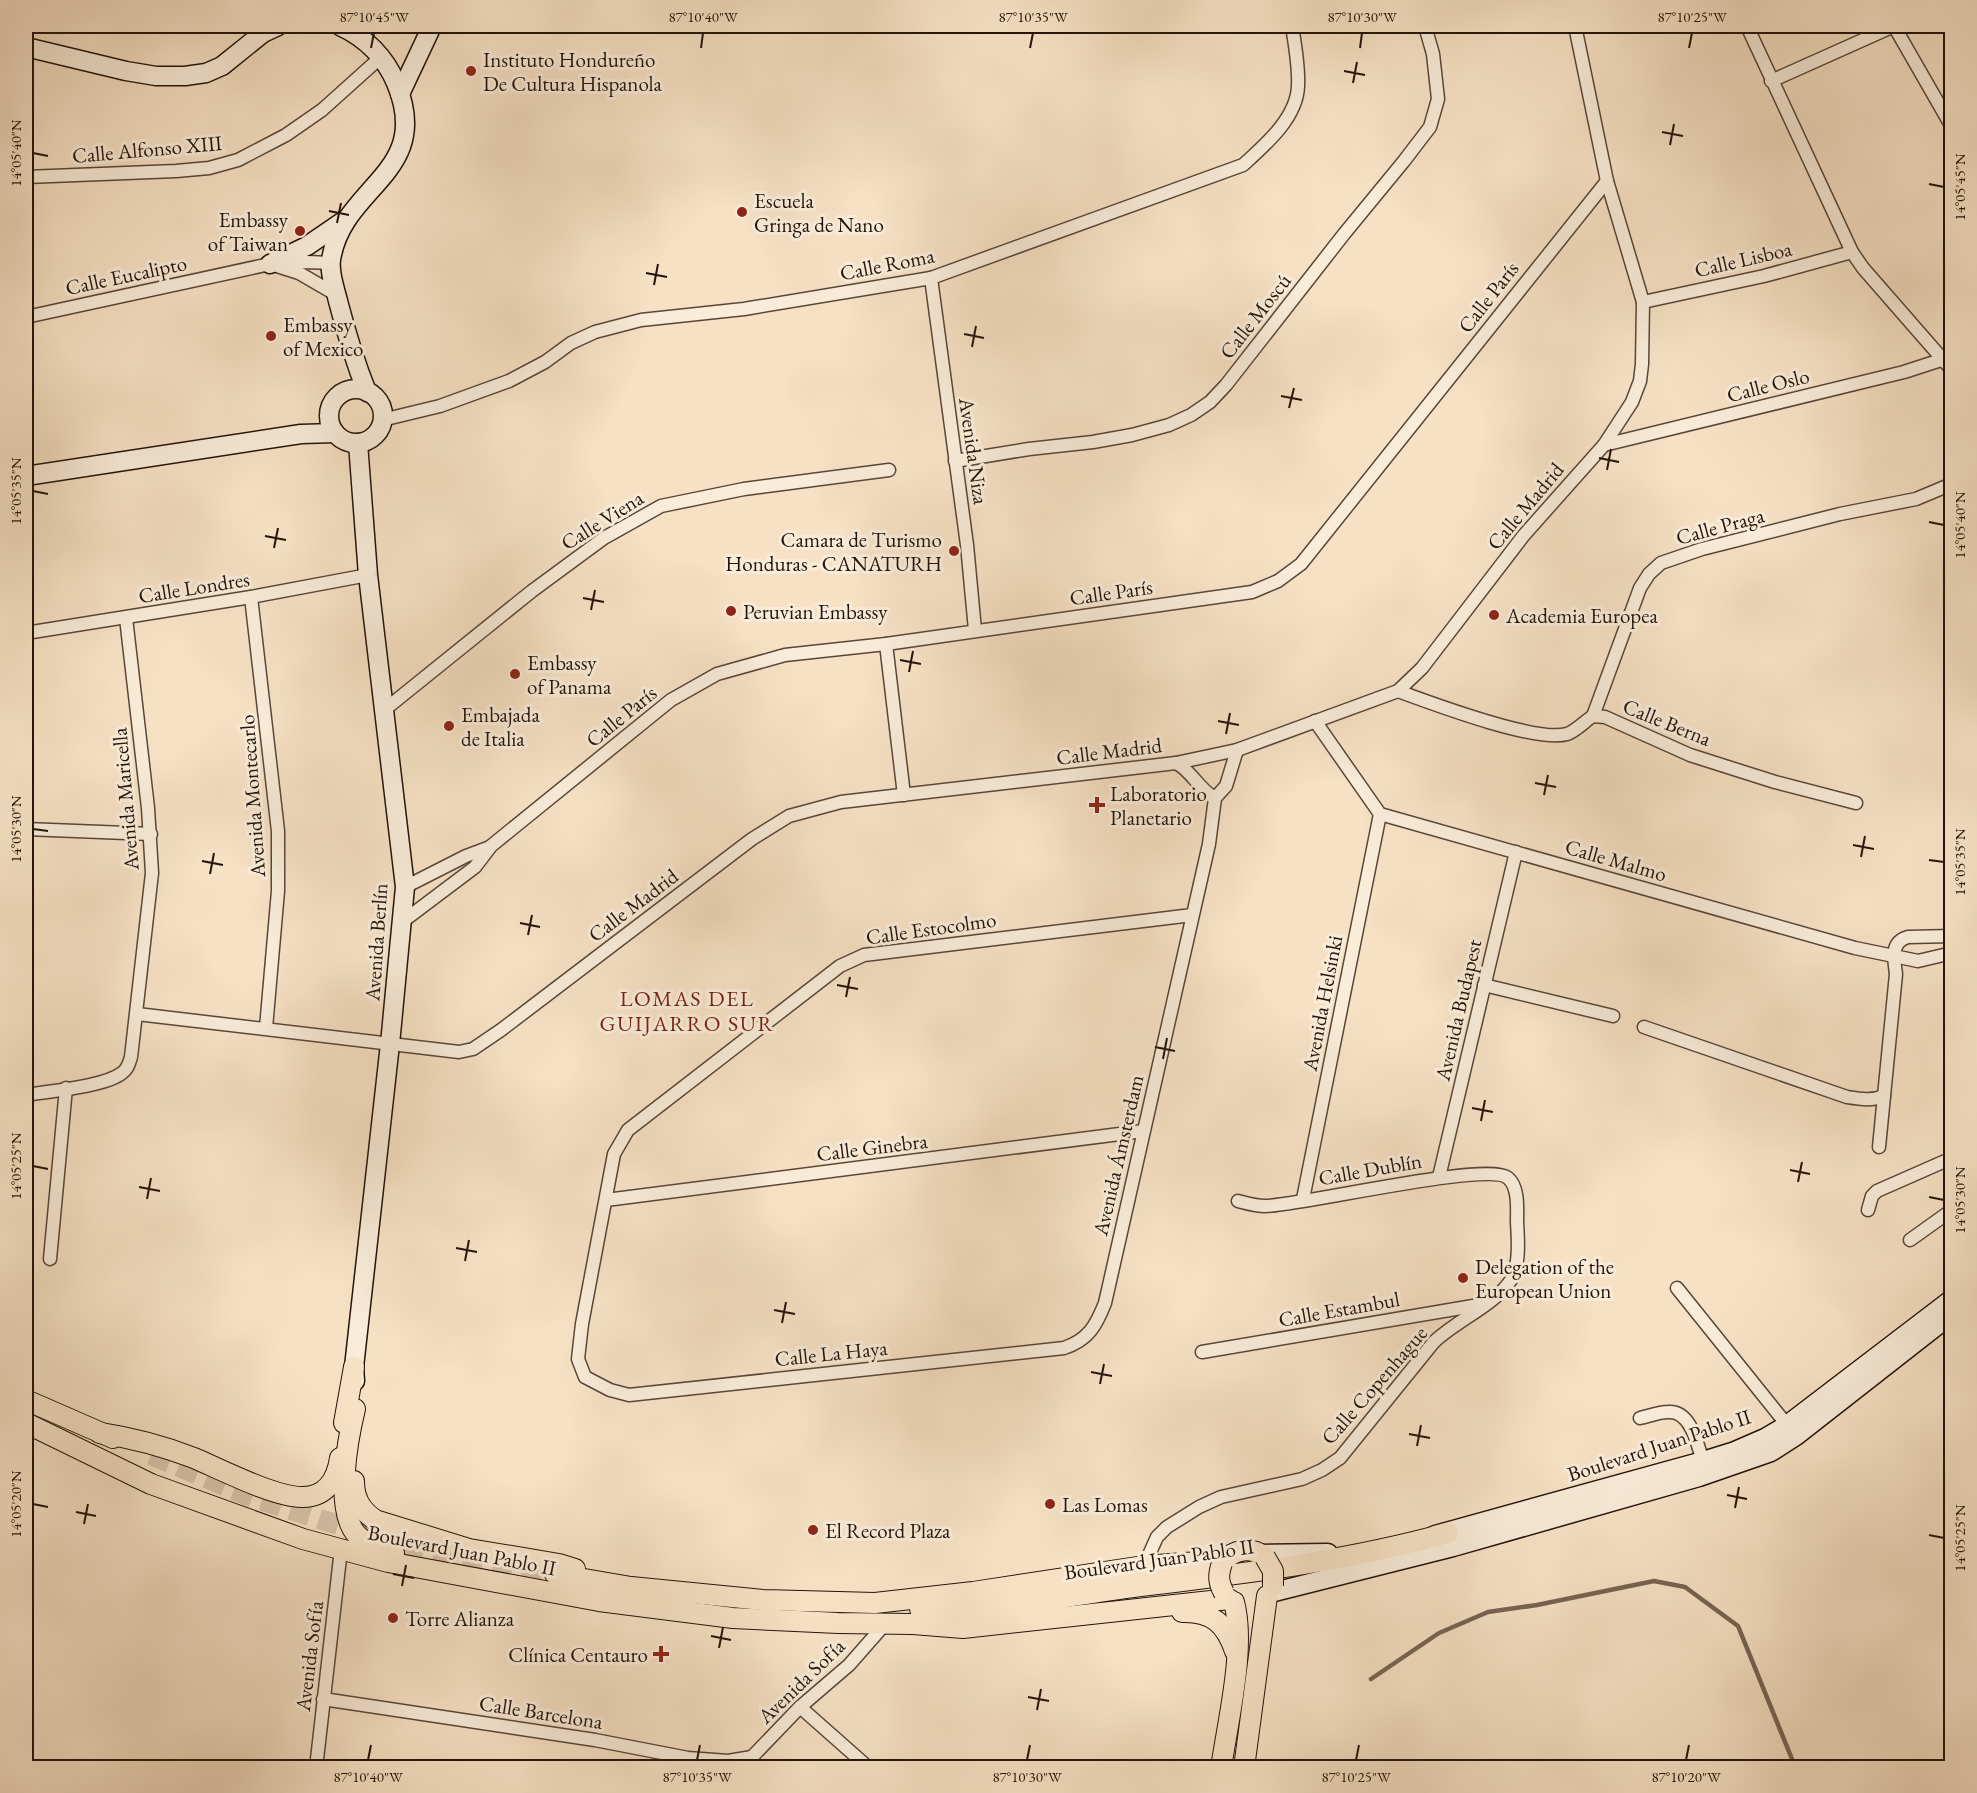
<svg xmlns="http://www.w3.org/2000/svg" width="1977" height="1793" viewBox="0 0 1977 1793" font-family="'EB Garamond',serif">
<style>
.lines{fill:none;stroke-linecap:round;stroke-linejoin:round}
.stream{stroke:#766553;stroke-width:4.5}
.primary-tunnel{stroke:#d6c2a9;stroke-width:20;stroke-dasharray:20 10;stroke-linecap:butt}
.street-casing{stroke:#584638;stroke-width:15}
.secondary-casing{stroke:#231309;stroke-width:21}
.primary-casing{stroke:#231309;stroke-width:22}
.street{stroke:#f9ecd9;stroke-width:12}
.secondary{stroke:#f9ecd9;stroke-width:18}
.primary{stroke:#f6e1c5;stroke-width:20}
.primary-bridge-casing{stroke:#231309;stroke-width:22;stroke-linecap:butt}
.primary-bridge{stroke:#f6e1c5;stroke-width:20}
.ticks{fill:none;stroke:#231309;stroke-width:2}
.poi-dot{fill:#8f2418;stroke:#f9ecd9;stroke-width:2}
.labels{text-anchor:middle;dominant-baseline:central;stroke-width:6;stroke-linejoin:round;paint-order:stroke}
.poi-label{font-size:21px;fill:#231309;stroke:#f9ecd9;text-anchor:start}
.street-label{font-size:21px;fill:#231309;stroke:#f9ecd9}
.neighbourhood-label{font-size:22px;letter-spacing:1.5px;fill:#7a1f14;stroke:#f9ecd9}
.neatline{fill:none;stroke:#231309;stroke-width:2}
.ticks-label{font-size:15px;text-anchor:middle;fill:#231309}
</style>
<rect width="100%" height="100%" fill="#f6e1c5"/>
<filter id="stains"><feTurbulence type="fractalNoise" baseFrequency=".00333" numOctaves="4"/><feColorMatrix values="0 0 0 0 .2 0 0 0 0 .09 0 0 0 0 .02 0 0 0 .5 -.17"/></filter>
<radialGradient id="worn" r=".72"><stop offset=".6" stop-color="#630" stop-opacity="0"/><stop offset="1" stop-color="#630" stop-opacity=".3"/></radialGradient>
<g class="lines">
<polyline class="stream" points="1371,1679 1439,1633 1488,1612 1537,1605 1654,1581 1685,1587 1738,1626 1794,1764 1798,1768"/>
<polyline class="primary-tunnel" points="151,1455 253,1498 443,1558 555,1574"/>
<g class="street-casing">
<g id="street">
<polyline points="1747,26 1852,252 1863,268 1952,370"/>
<polyline points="1894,26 1952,127"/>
<polyline points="1771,81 1894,26"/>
<polyline points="26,177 176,171 209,168 238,160 286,135 322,110 381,57"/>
<polyline points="277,266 299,273 337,295"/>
<polyline points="931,278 967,545 975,630"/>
<polyline points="1643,302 1764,276 1852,252"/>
<polyline points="26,317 270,264 307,262 331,263"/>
<path d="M 382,420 L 440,406 L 509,381 L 545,362 L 571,343 L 595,332 L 641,320 L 744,309 L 931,278 L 1243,165 C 1265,145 1297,118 1298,86 C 1299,66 1295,45 1292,26"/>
<polyline points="1604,445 1904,372 1941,360"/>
<polyline points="955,461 1029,449 1093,442 1132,435 1169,425 1191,415 1210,402 1226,385 1344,234 1404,161 1430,127 1438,99 1433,54 1425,26"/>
<polyline points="251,597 278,831 278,891 266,1028"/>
<polyline points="26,633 251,597 368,575"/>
<polyline points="886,644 904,795"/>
<path d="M 1398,691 C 1431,703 1536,743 1567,734 C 1576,731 1585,721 1593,716 L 1605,717 L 1690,755 L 1775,782 L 1856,803"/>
<polyline points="383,711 532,591 604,538 661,506 744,489 889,470"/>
<polyline points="1593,716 1640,588 1649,574 1661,563 1702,549 1840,514 1916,499 1947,486 1952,480"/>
<polyline points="1315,721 1380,814 1855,948 1918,961 1952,953"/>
<path d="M 1176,763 C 1192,771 1199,790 1215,798"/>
<polyline points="26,829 151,834"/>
<polyline points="405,887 466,856 490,847"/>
<path d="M 1192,915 L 864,955 L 840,966 L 628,1130 L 614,1154 L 582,1324 L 578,1359 L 585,1377 L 610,1390 L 629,1395 L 1064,1348 C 1088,1340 1096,1326 1105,1303 L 1209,844 L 1215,798 L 1226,786 L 1237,750"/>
<polyline points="402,922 475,867 491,846 671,700 717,674 785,655 886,644 1252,592 1278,581 1301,564 1607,181"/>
<polyline points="1484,985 1613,1016"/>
<path d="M 137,1014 C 245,1026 352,1040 459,1052 L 473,1049 L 501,1030 L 752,839 L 789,816 L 841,802 L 1176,763 L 1237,750 L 1398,691 L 1422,668 L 1524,535 L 1604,445 L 1632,402 L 1640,381 L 1642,364 L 1643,302 L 1607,181 L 1575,26"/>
<path d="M 1644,1027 L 1847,1097 C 1860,1099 1872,1101 1884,1096 L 1896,974 C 1894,959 1890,942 1908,937 L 1952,936"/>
<path d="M 26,1095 C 49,1091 104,1087 122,1073 C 128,1069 129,1063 131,1057 L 152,873 L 148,808 L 126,618"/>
<polyline points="1879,1147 1884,1096"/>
<polyline points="1439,1177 1516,852"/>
<polyline points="1303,1199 1380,814"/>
<polyline points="606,1200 1143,1131"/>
<polyline points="1868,1210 1872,1196 1877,1191 1952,1158"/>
<polyline points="1910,1240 1952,1210"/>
<polyline points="50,1259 66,1088"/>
<polyline points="1677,1288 1787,1425"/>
<polyline points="1202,1352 1479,1305"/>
<path d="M 1640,1418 C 1649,1416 1659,1412 1668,1412 C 1691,1410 1697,1444 1703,1461"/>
<path d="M 1144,1566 L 1157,1537 L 1167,1527 L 1199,1507 L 1221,1497 L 1302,1479 L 1322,1470 L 1340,1458 L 1433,1343 C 1455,1321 1494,1306 1511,1280 C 1520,1266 1518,1238 1517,1222 C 1517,1209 1519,1187 1508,1178 C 1488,1161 1304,1205 1265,1206 C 1256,1206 1246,1203 1238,1201"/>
<polyline points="323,1699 595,1740 688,1758 728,1761 752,1757"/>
<polyline points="800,1707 869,1768"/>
<polyline points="316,1768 341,1549"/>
<polyline points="747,1768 752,1757 800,1707 849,1665 885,1624"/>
</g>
</g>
<g class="secondary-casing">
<g id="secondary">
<path d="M 340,26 C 366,38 385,57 396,83 C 434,174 342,185 331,260 C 329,273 335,288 338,301 C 346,332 355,362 367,392"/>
<polyline points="26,47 126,71 156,76 185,76 206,73 222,66 263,33 278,26"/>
<polyline points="400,94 432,26"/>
<polyline points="270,264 307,246 345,220"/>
<circle cx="356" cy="416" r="27"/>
<polyline points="26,476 301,434 335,433"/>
<polyline points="355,1381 354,1367 390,1044 405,887 368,575 358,443"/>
<polyline points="1435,1535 1703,1461 1735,1451 1765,1438 1787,1425 1952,1299"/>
<polyline points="1261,1554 1328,1553"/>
<polyline points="1270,1593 1453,1547 1699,1477 1771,1452 1796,1436 1952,1314"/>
</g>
</g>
<g class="primary-casing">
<g id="primary">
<polyline points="26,1400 113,1438"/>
<path d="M 355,1409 C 348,1438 334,1510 357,1535 C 366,1544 382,1550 394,1553"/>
<polyline points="26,1423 151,1484 303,1539 388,1562 599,1601 733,1618 838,1623 913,1624 963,1628 1229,1599"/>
<polyline points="344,1423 354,1367"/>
<path d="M 100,1433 C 133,1438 163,1446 194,1458 C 220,1469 276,1498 303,1497 C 326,1497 337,1479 340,1458"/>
<path d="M 354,1481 C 354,1499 361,1510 375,1520 L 469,1549 L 559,1564 L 575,1569"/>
<path d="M 1222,1563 C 1233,1549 1251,1546 1265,1557"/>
<polyline points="555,1574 631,1587 763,1600 875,1603 973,1592 1144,1566 1225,1560"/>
<path d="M 920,1609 C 985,1612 1055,1598 1119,1589 C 1229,1575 1340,1563 1448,1533"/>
<path d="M 1182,1612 C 1212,1611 1226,1624 1235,1651"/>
<path d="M 1221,1768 C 1228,1720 1246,1647 1234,1602"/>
<polyline points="1244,1768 1267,1596"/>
</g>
</g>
<use href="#street" class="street"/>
<use href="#secondary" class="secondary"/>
<use href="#primary" class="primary"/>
<g class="primary-bridge-casing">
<g id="primary-bridge">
<polyline points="1265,1557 1273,1571 1273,1586"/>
<path d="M 1222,1563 C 1218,1575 1218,1582 1224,1593"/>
</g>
</g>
<use href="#primary-bridge" class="primary-bridge"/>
</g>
<path class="ticks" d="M 371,48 L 374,33M 701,48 L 703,33M 1030,48 L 1033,33M 1360,48 L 1362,33M 1689,48 L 1692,33M 1344,71 L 1365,75M 1353,83 L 1357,62M 1662,132 L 1683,136M 1670,145 L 1674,124M 33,153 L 48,156M 1929,184 L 1944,187M 329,211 L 349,215M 337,223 L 341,203M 646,273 L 667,277M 654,285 L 658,264M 964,334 L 984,338M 972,347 L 976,326M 1281,396 L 1302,400M 1289,408 L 1294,388M 1599,458 L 1619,462M 1607,470 L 1611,449M 33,491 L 48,494M 1929,522 L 1944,525M 265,536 L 286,540M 274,548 L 278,528M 583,598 L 604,602M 591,610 L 595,590M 900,660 L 921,664M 909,672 L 913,651M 1218,721 L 1239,725M 1226,734 L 1230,713M 1535,783 L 1556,787M 1544,795 L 1548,775M 33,829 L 48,831M 1853,845 L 1874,849M 1861,857 L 1865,836M 1929,860 L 1944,862M 202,861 L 223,865M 210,874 L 214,853M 520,923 L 540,927M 528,935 L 532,915M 837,985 L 858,989M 846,997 L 850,977M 1155,1047 L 1175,1051M 1163,1059 L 1167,1038M 1472,1108 L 1493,1112M 1481,1121 L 1485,1100M 33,1166 L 48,1169M 1790,1170 L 1810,1174M 1798,1182 L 1802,1162M 139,1187 L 160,1191M 1929,1197 L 1944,1200M 147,1199 L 151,1178M 456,1248 L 477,1252M 465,1261 L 469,1240M 774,1310 L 795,1314M 782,1323 L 786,1302M 1091,1372 L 1112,1376M 1100,1384 L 1104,1364M 1409,1434 L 1430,1438M 1417,1446 L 1421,1425M 1727,1495 L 1747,1499M 33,1504 L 48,1507M 1735,1508 L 1739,1487M 76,1512 L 96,1516M 84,1524 L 88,1504M 1929,1535 L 1944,1538M 393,1574 L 414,1578M 402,1586 L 406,1565M 711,1636 L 731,1640M 719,1648 L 723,1627M 1028,1697 L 1049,1701M 1037,1710 L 1041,1689M 368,1760 L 371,1745M 697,1760 L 700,1745M 1027,1760 L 1030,1745M 1356,1760 L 1359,1745M 1686,1760 L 1689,1745"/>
<g class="poi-dot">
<circle cx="471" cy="71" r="6"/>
<circle cx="742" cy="212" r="6"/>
<circle cx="300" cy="231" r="6"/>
<circle cx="271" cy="336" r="6"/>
<circle cx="954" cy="551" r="6"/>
<circle cx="731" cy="611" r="6"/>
<circle cx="1494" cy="615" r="6"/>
<circle cx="515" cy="674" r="6"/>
<circle cx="449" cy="726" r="6"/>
<path d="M1094 796h6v6h6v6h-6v6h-6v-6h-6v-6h6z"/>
<circle cx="1463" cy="1278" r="6"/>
<circle cx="1050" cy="1504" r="6"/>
<circle cx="813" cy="1530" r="6"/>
<circle cx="393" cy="1618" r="6"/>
<path d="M658 1645h6v6h6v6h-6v6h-6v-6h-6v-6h6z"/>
</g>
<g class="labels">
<g class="poi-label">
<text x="483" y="59">Instituto Hondureño<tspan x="483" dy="24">De Cultura Hispanola</tspan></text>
<text x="754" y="200">Escuela<tspan x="754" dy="24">Gringa de Nano</tspan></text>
<text x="288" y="219" text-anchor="end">Embassy<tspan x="288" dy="24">of Taiwan</tspan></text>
<text x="283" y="324">Embassy<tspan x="283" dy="24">of Mexico</tspan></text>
<text x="942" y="539" text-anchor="end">Camara de Turismo<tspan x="942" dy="24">Honduras - CANATURH</tspan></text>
<text x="743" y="611">Peruvian Embassy</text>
<text x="1506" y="615">Academia Europea</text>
<text x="527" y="662">Embassy<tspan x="527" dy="24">of Panama</tspan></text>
<text x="461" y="714">Embajada<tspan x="461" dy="24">de Italia</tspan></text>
<text x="1110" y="793">Laboratorio<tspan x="1110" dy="24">Planetario</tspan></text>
<text x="1475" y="1266">Delegation of the<tspan x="1475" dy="24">European Union</tspan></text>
<text x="1062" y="1504">Las Lomas</text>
<text x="825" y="1530">El Record Plaza</text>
<text x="405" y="1618">Torre Alianza</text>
<text x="648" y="1654" text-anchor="end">Clínica Centauro</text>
</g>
<g class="street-label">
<text transform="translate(147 149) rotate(-5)">Calle Alfonso XIII</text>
<text transform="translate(1743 259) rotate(-13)">Calle Lisboa</text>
<text transform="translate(887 264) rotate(-11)">Calle Roma</text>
<text transform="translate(126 275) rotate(-12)">Calle Eucalipto</text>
<text transform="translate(1488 297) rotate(-52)">Calle París</text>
<text transform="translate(1255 316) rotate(-52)">Calle Moscú</text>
<text transform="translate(1768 385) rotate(-14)">Calle Oslo</text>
<text transform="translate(974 451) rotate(82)">Avenida Niza</text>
<text transform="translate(1525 506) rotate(-50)">Calle Madrid</text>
<text transform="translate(602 520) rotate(-32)">Calle Viena</text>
<text transform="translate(1720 526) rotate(-15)">Calle Praga</text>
<text transform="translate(194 587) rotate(-9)">Calle Londres</text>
<text transform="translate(1111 592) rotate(-8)">Calle París</text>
<text transform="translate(621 716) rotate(-39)">Calle París</text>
<text transform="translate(1667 722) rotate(22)">Calle Berna</text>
<text transform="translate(1109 751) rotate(-7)">Calle Madrid</text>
<text transform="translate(252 796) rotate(-94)">Avenida Montecarlo</text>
<text transform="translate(125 799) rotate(-95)">Avenida Maricella</text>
<text transform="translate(1616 860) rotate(16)">Calle Malmo</text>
<text transform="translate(633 905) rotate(-37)">Calle Madrid</text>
<text transform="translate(931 928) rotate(-8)">Calle Estocolmo</text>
<text transform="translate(376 942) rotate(-86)">Avenida Berlín</text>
<text transform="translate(1322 1003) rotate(-79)">Avenida Helsinki</text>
<text transform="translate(1458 1010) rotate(-77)">Avenida Budapest</text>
<text transform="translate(872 1147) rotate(-7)">Calle Ginebra</text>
<text transform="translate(1118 1155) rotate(-77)">Avenida Ámsterdam</text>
<text transform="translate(1370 1169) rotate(-10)">Calle Dublín</text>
<text transform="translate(1339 1309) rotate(-10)">Calle Estambul</text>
<text transform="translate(831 1353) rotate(-6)">Calle La Haya</text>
<text transform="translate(1374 1385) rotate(-49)">Calle Copenhague</text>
<text transform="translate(1659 1445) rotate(-18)">Boulevard Juan Pablo II</text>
<text transform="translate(462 1550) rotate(11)">Boulevard Juan Pablo II</text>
<text transform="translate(1159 1559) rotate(-8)">Boulevard Juan Pablo II</text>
<text transform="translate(309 1656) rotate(-83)">Avenida Sofía</text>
<text transform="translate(801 1681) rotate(-44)">Avenida Sofía</text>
<text transform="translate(541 1712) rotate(9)">Calle Barcelona</text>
</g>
<g class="neighbourhood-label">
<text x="687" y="998">LOMAS DEL<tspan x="687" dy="25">GUIJARRO SUR</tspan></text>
</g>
</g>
<rect width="1977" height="1793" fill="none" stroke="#f6e1c5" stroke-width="66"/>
<rect x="33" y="33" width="1911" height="1727" class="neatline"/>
<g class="ticks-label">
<text x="374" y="22">87°10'45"W</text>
<text x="703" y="22">87°10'40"W</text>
<text x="1033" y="22">87°10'35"W</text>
<text x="1362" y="22">87°10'30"W</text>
<text x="1692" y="22">87°10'25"W</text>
<text transform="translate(16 153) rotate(-90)" y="5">14°05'40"N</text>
<text transform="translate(1960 187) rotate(-90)" y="5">14°05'45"N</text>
<text transform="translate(16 491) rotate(-90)" y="5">14°05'35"N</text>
<text transform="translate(1960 525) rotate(-90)" y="5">14°05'40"N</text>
<text transform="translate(16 829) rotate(-90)" y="5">14°05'30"N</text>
<text transform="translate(1960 862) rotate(-90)" y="5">14°05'35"N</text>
<text transform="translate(16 1166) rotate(-90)" y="5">14°05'25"N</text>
<text transform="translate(1960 1200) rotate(-90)" y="5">14°05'30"N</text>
<text transform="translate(16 1504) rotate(-90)" y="5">14°05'20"N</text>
<text transform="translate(1960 1538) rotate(-90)" y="5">14°05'25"N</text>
<text x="368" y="1782">87°10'40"W</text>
<text x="697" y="1782">87°10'35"W</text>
<text x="1027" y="1782">87°10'30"W</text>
<text x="1356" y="1782">87°10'25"W</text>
<text x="1686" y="1782">87°10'20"W</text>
</g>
<rect width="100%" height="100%" filter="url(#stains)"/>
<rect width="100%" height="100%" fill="url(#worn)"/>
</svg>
